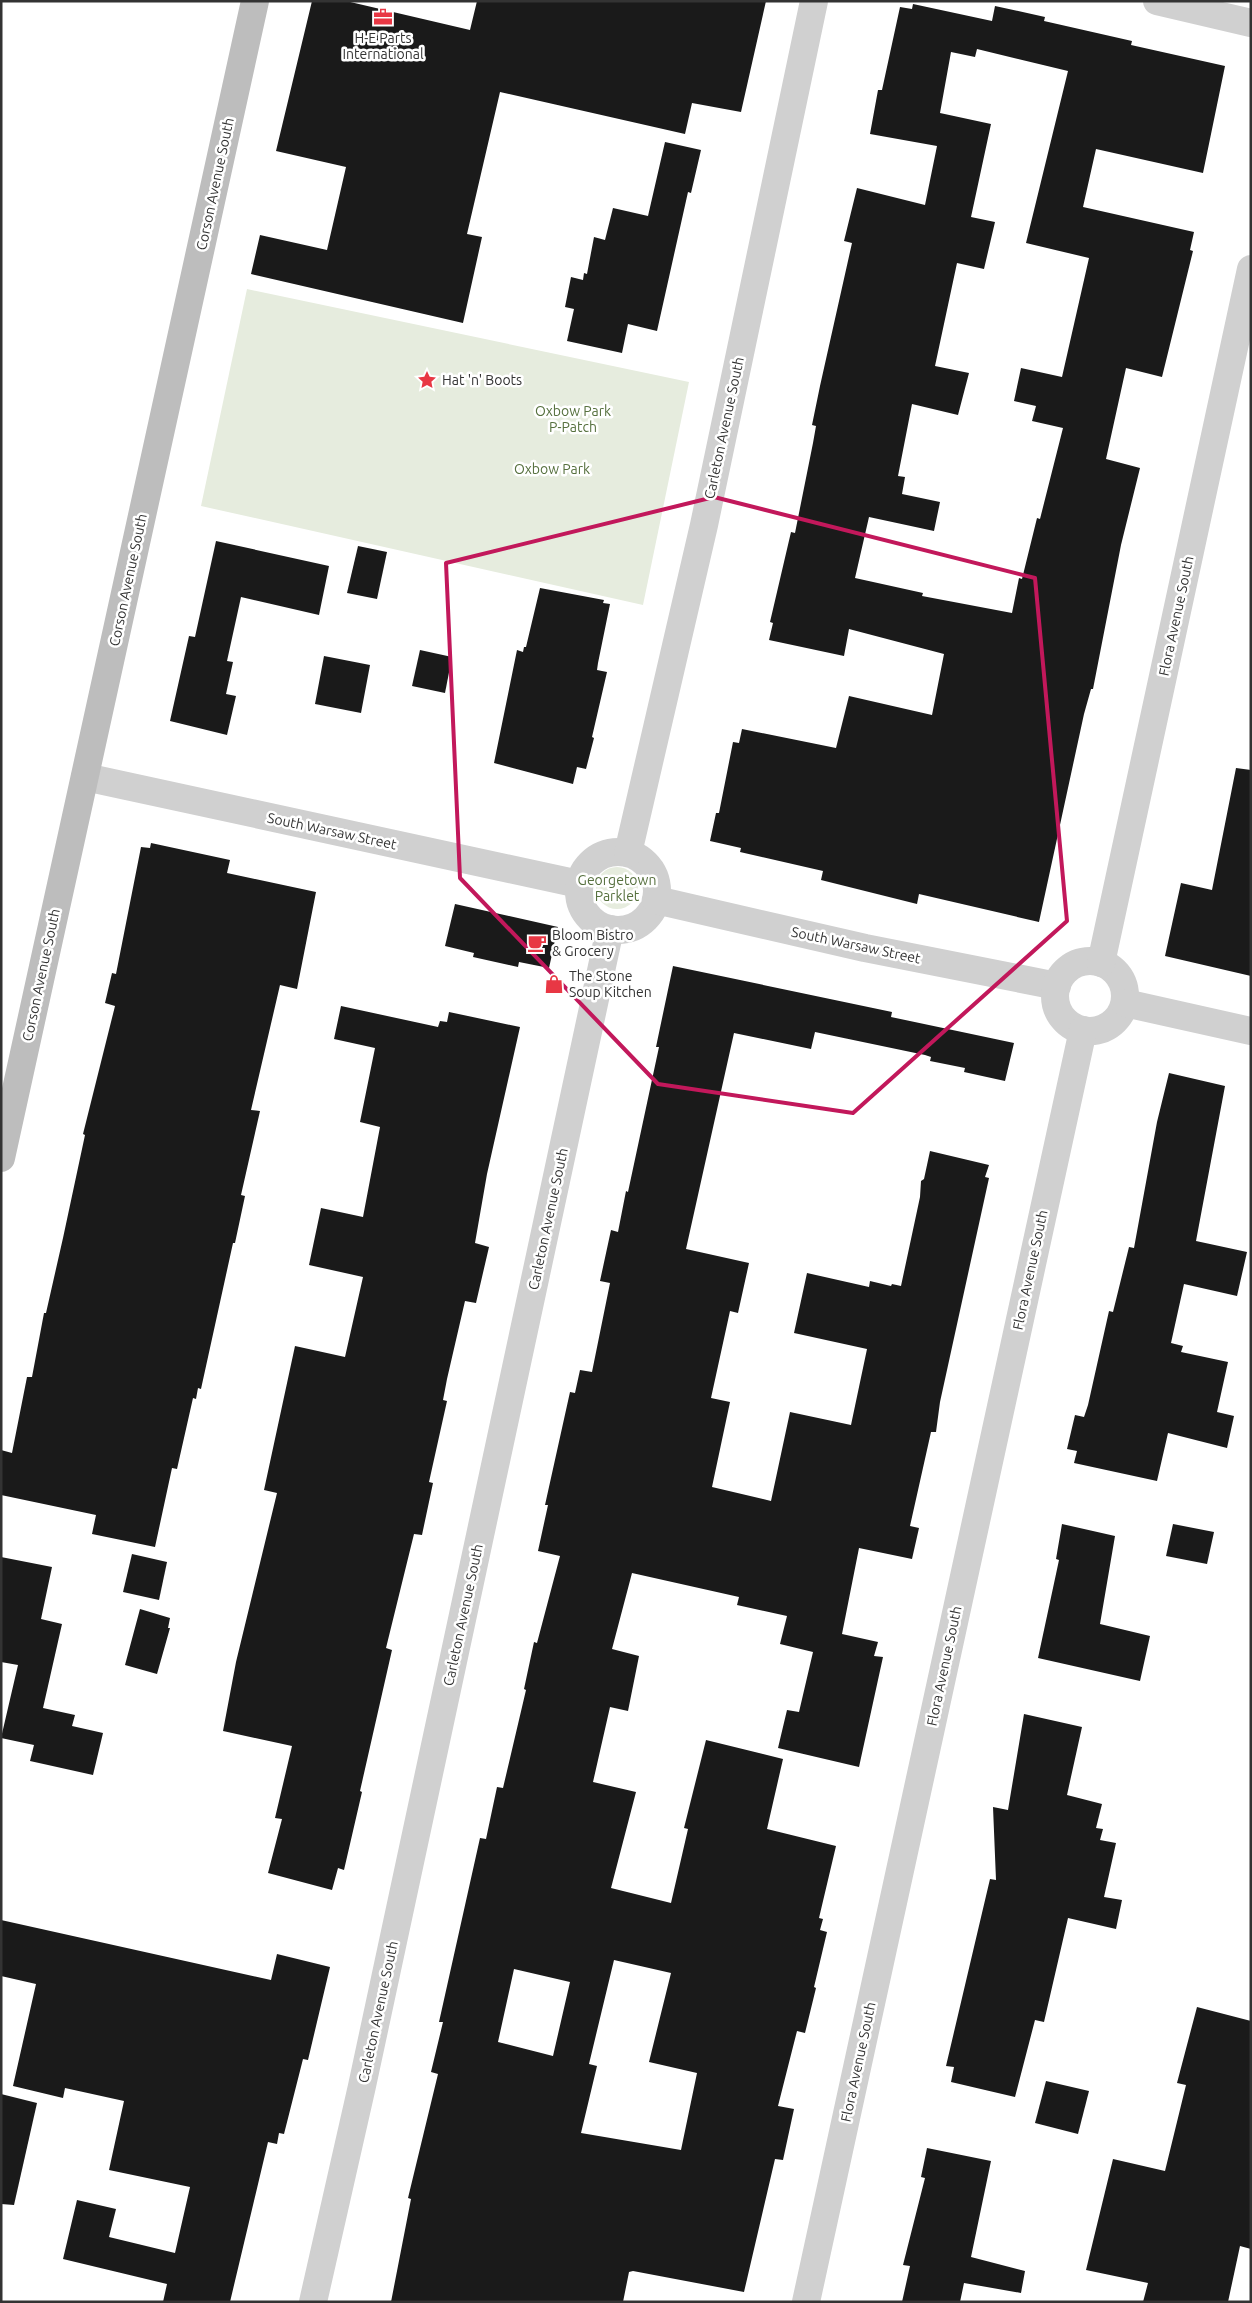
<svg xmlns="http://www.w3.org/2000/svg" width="1252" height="2303" viewBox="0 0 1252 2303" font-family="Ubuntu,sans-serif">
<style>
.green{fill:#e6ecde}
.building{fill:#1a1a1a;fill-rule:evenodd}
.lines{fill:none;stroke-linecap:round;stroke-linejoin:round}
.street{stroke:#d0d0d0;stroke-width:28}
.secondary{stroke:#bdbdbd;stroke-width:28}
.marked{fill:none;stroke:#c2185b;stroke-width:4;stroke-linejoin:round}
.labels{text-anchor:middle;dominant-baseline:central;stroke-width:5;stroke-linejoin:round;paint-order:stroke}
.poi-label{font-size:14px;fill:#333;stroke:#fff;text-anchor:start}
.street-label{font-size:14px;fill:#333;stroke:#fff}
.park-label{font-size:14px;fill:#56703e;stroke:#fff}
</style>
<rect width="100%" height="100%" fill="#fff"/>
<g class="green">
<polygon points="247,289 689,382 643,605 201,506"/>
<circle cx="617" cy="888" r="21"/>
</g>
<g class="building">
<polygon points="312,1 346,1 470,30 477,1 766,1 741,112 692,103 685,134 500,92 467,234 482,237 463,323 251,274 260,235 327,250 346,167 276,151"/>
<path d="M 913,4 L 992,21 L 995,6 L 1045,17 L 1044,21 L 1132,41 L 1131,45 L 1225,66 L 1203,173 L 1096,149 L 1083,207 L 1194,232 L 1190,250 L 1193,251 L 1162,377 L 1126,368 L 1106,459 L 1140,468 L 1121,545 L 1093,689 L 1091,689 L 1084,714 L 1039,922 L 919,894 L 917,904 L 821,880 L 823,871 L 740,852 L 741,848 L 710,841 L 716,813 L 719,813 L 733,742 L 739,743 L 742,729 L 836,748 L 849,696 L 932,715 L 944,654 L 849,629 L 844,656 L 769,640 L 773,623 L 770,622 L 791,532 L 795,533 L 813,443 L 816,426 L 812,425 L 820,386 L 852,243 L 844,241 L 857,188 L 925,205 L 937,146 L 870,134 L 878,90 L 882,90 L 900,7 L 912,9 ZM 977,49 L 1068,71 L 1026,243 L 1089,258 L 1062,377 L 1021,368 L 1014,401 L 1036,406 L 1032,421 L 1063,428 L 1040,519 L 1037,518 L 1022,579 L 1019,578 L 1012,613 L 922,596 L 923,593 L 855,578 L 869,517 L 934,531 L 940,502 L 902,494 L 905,477 L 898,476 L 912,404 L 958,415 L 969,373 L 935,366 L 957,263 L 984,269 L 995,222 L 971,217 L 991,124 L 940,113 L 951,52 L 975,57 Z"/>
<polygon points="665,142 701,150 691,193 688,192 657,331 628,324 622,353 567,341 574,309 565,307 571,277 583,280 584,273 587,274 594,237 605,240 613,208 648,216"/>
<polygon points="216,541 329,566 319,615 241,597 227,661 233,662 226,694 236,696 227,735 170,721 189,636 195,637"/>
<polygon points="358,546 387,552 377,599 347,593"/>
<polygon points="540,588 604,600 603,603 610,604 598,663 597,670 607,672 592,737 594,738 586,769 577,767 573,784 494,763 517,650 523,652 524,647 526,647"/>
<polygon points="420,650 452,657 445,693 412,686"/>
<polygon points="324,656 370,665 361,713 315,704"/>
<polygon points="1236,768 1251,770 1251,976 1165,956 1181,883 1212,890"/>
<polygon points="151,843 230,860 227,873 316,892 297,989 280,985 251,1110 260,1111 241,1195 245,1196 235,1243 233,1243 201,1389 198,1388 196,1399 193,1398 177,1469 172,1468 155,1547 92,1534 96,1515 1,1495 1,1450 12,1453 27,1377 32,1377 44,1313 46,1313 63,1238 85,1135 83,1134 115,1006 105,1003 112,973 116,974 141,847 150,848"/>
<polygon points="455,904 558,927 549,968 519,962 518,967 473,957 474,953 445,946"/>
<path d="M 673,966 L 892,1012 L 891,1017 L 1014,1043 L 1005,1081 L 964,1072 L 965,1068 L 930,1061 L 931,1057 L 925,1055 L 815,1032 L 811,1049 L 734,1033 L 686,1249 L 749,1263 L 738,1313 L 730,1311 L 711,1398 L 730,1402 L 712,1487 L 771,1501 L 790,1412 L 851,1425 L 867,1349 L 794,1333 L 807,1273 L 869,1287 L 870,1281 L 891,1286 L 892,1284 L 901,1286 L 920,1197 L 921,1181 L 924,1179 L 930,1151 L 989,1165 L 985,1177 L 989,1178 L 940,1402 L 936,1432 L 931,1432 L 910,1526 L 919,1528 L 912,1559 L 859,1548 L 842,1634 L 878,1642 L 874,1656 L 883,1657 L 859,1767 L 778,1748 L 787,1710 L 799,1712 L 813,1652 L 780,1644 L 787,1616 L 737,1605 L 739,1597 L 632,1573 L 612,1649 L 639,1656 L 628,1711 L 610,1707 L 593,1782 L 636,1792 L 611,1888 L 671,1903 L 688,1829 L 684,1828 L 706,1740 L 783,1759 L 767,1829 L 836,1846 L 819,1918 L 823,1919 L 820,1930 L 827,1932 L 814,1987 L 816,1988 L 805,2033 L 797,2031 L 778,2106 L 794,2109 L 783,2160 L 775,2159 L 744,2292 L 633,2271 L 629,2272 L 623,2302 L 391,2302 L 411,2199 L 408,2198 L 438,2074 L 431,2072 L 443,2022 L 439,2022 L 480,1838 L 486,1839 L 497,1787 L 503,1788 L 526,1690 L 524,1689 L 534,1642 L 537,1643 L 560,1556 L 538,1551 L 548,1505 L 545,1505 L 570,1392 L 575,1393 L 580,1370 L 592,1372 L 610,1283 L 600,1281 L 611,1230 L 618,1232 L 626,1191 L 628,1192 L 659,1047 L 656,1047 ZM 614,1960 L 671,1973 L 649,2062 L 697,2073 L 681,2150 L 581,2133 L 597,2066 L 589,2064 ZM 514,1969 L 570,1982 L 553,2056 L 498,2042 Z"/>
<polygon points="341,1006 438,1027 440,1021 447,1022 449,1012 520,1027 487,1174 475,1243 489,1247 476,1303 465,1301 447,1379 443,1400 447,1401 429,1482 433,1483 422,1535 414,1534 386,1648 392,1650 360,1791 362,1792 344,1870 338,1868 332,1890 268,1873 282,1819 275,1818 292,1746 223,1731 236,1662 277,1493 264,1490 295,1346 345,1357 363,1277 309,1265 321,1208 363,1217 380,1127 360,1122 375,1048 334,1039"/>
<polygon points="1169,1073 1225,1086 1196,1241 1247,1252 1237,1296 1184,1284 1171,1343 1183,1346 1181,1352 1228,1362 1217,1412 1234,1416 1227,1448 1168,1433 1157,1481 1074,1463 1077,1451 1067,1449 1075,1415 1084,1417 1088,1405 1109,1311 1113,1312 1129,1247 1134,1248 1157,1122"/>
<polygon points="1062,1524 1115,1536 1100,1624 1150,1636 1140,1681 1038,1658 1059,1560 1056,1559"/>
<polygon points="1173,1524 1214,1532 1207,1564 1166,1556"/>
<polygon points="132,1554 167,1562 159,1600 123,1592"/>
<polygon points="1,1557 52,1567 41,1619 62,1624 43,1708 75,1715 72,1726 103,1733 93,1775 30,1761 34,1745 1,1738 18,1665 1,1662"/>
<polygon points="140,1609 170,1618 168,1628 170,1628 157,1674 125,1665"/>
<polygon points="1024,1714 1082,1727 1067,1795 1102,1804 1096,1828 1103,1829 1100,1840 1116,1843 1104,1897 1122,1900 1116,1929 1068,1918 1044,2022 1035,2020 1015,2097 951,2082 954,2067 946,2066 990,1879 996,1880 993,1807 1008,1810"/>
<polygon points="1,1920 271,1980 277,1954 330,1967 308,2060 303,2059 284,2134 279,2133 277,2144 268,2142 230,2302 163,2302 167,2284 63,2259 77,2200 116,2209 109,2237 175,2253 190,2187 109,2170 124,2101 65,2088 63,2098 13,2086 36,1984 1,1976"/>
<polygon points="1197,2007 1251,2021 1251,2249 1240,2246 1228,2302 1143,2302 1148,2283 1086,2270 1113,2159 1165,2171 1186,2085 1177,2083"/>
<polygon points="1046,2081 1089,2091 1078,2134 1035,2123"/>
<polygon points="1,2094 37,2103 14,2205 1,2204"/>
<polygon points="927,2148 991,2161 971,2257 1025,2271 1021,2293 964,2283 960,2302 902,2302 910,2266 903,2265 925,2178 921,2177"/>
</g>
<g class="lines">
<g class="street">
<polyline points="1157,1 1251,23"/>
<polyline points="85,777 579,884"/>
<circle cx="618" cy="891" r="39"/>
<polyline points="628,853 704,525 814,1"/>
<polyline points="656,900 865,948 1057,986"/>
<circle cx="1090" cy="996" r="35"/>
<polyline points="1101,963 1251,269"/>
<polyline points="1125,1003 1251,1031"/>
<polyline points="313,2302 362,2086 610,929"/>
<polyline points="806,2302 1083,1030"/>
</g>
<polyline class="secondary" points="1,1158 255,1"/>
</g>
<path class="marked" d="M 714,497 L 1035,578 L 1067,921 L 853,1113 L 658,1084 L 460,878 L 446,563 Z"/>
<defs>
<g id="office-bare" transform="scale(1.5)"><path d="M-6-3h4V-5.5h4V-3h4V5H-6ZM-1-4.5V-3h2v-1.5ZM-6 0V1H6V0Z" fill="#e83744" stroke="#fff" stroke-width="2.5" paint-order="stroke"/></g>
<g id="sight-bare" transform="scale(1.5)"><path d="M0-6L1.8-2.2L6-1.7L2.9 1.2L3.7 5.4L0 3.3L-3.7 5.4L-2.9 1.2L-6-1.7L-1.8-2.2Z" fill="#e83744" stroke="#fff" stroke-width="2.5" paint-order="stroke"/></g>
<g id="cafe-bare" transform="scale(1.5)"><path d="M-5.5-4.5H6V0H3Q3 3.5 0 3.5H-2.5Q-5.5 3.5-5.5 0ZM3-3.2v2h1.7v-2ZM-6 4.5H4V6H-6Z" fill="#e83744" stroke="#fff" stroke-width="2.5" paint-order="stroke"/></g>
<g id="shop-bare" transform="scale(1.5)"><path d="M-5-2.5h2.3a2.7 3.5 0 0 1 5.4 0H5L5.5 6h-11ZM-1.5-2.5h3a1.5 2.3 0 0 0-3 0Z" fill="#e83744" stroke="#fff" stroke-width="2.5" paint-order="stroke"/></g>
</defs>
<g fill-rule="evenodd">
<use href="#office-bare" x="383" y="17"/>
<use href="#sight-bare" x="427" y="380"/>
<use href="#cafe-bare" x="537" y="943"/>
<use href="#shop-bare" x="554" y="984"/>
</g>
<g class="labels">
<g class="poi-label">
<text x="383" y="38" text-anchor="middle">H-E Parts<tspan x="383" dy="16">International</tspan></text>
<text x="442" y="380">Hat 'n' Boots</text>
<text x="552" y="935">Bloom Bistro<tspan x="552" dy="16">&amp; Grocery</tspan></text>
<text x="569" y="976">The Stone<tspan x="569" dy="16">Soup Kitchen</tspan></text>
</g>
<g class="street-label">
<text transform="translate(215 184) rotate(-78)">Corson Avenue South</text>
<text transform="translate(724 428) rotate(-78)">Carleton Avenue South</text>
<text transform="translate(128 580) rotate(-78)">Corson Avenue South</text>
<text transform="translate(1176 616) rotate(-78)">Flora Avenue South</text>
<text transform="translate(332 831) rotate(12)">South Warsaw Street</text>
<text transform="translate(856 945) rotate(12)">South Warsaw Street</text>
<text transform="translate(41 975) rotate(-78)">Corson Avenue South</text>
<text transform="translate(548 1219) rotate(-78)">Carleton Avenue South</text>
<text transform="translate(1030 1270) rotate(-78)">Flora Avenue South</text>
<text transform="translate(463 1615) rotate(-78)">Carleton Avenue South</text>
<text transform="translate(944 1666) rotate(-78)">Flora Avenue South</text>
<text transform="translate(378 2012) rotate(-78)">Carleton Avenue South</text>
<text transform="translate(858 2062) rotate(-78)">Flora Avenue South</text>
</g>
<g class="park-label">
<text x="573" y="411">Oxbow Park<tspan x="573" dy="16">P-Patch</tspan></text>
<text x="552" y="469">Oxbow Park</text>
<text x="617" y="880">Georgetown<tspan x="617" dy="16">Parklet</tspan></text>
</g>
</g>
<rect width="1252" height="2303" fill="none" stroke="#333333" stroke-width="5"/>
</svg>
